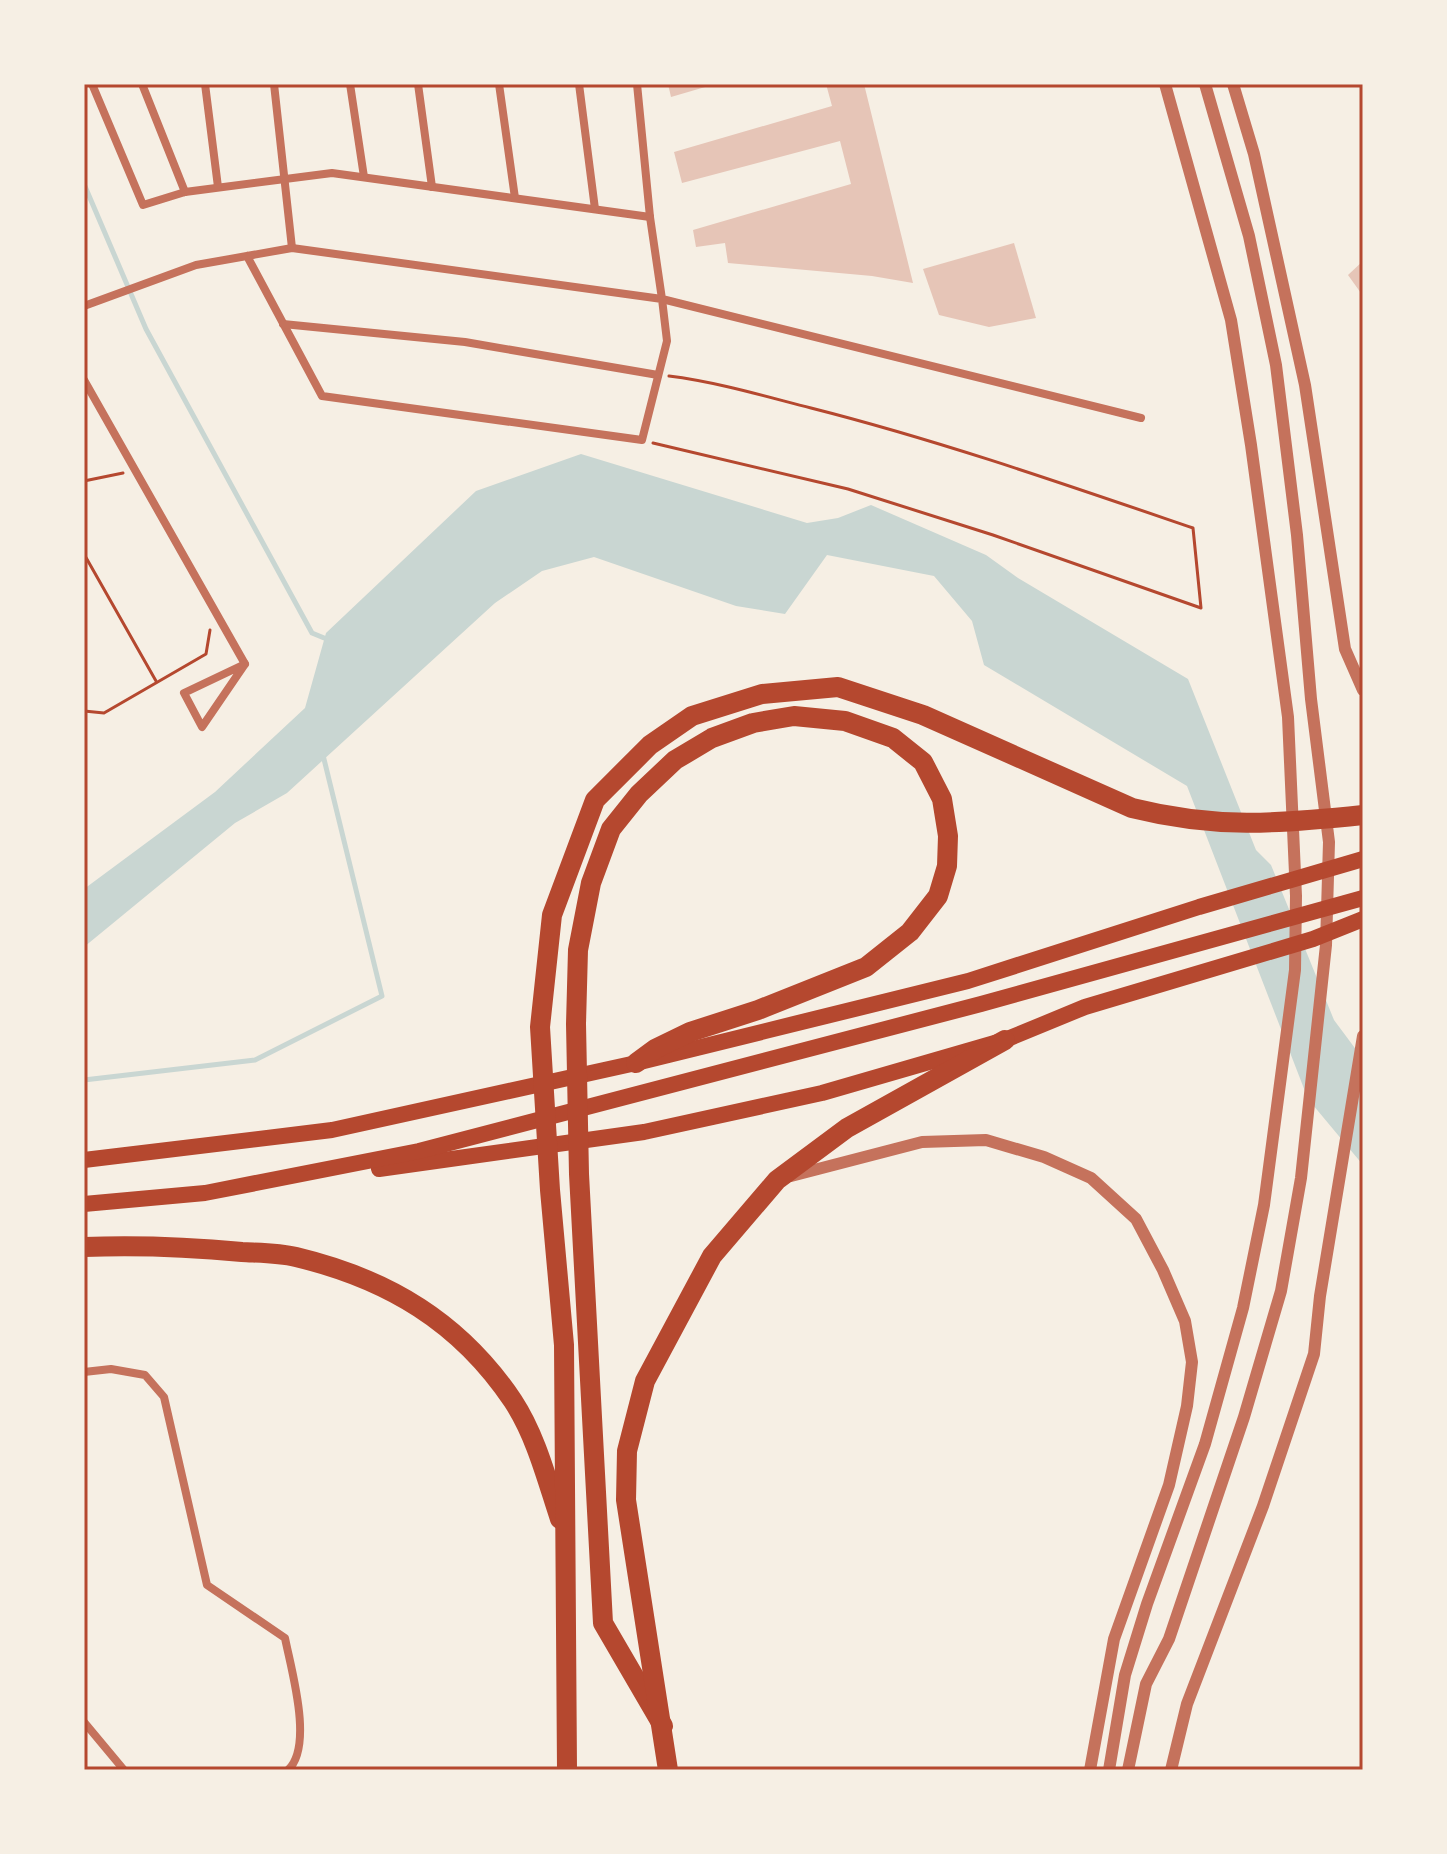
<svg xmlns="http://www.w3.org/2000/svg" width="1447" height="1854" viewBox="0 0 1447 1854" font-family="Raleway,sans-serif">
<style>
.water{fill:#c9d6d2}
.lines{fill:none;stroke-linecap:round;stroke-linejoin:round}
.stream{stroke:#c9d6d2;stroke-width:5}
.building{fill:#e6c5b7}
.path{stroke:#b5482f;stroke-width:3}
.minor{stroke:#c5725c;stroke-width:8}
.tertiary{stroke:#c5725c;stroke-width:12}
.primary{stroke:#b5482f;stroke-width:16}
.motorway{stroke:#b5482f;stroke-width:20}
.neatline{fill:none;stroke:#b5482f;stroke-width:3}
</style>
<rect width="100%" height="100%" fill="#f6efe4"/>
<polygon class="water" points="581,454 807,523 838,518 871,505 986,555 1018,578 1188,679 1256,850 1271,865 1334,1020 1363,1059 1363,1165 1308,1099 1187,786 984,665 972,621 934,576 827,555 785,614 736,606 594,557 542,571 495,603 287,793 235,823 84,947 84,889 215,792 305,708 326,633 476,491"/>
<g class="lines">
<g class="stream">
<polyline points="84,184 146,329 312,633 329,640"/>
<polyline points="84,1080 255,1060 382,996 323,755"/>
</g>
</g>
<g class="building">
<polygon points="668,84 712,84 712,85 671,97"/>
<polygon points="826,84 864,84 913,283 872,276 728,263 725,243 696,247 693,230 851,184 840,141 682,183 674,152 832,106"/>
<polygon points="1014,243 1036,318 989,327 939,315 923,269"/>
<polygon points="1363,261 1363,296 1348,275"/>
</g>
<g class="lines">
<g class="path">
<path d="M 653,443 L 848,489 L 993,535 L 1201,608 L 1193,528 C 1067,485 941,441 811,408 C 764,396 717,382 669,376"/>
<polyline points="84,481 123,473"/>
<polyline points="84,554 156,681"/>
<polyline points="84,711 104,713 206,654 210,630"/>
</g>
<g class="minor">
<polyline points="92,84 143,205 185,192 332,173 650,217"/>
<polyline points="142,84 185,192"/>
<polyline points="205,84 218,187"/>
<polyline points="274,84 292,248"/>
<polyline points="350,84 364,177"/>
<polyline points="418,84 432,187"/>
<polyline points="499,84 515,198"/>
<polyline points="579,84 595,209"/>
<polyline points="637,84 650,217 662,299 1141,418"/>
<polyline points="84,306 196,265 292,248 662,299 667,341 642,440 322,396 247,256"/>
<polyline points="283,324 465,342 658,375"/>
<polyline points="84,380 245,664"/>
<polygon points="245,664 202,727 184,693"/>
<path d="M 84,1372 L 111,1369 L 145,1375 L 164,1397 L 207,1585 L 285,1638 C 291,1669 314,1746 288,1770"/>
<polyline points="84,1722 124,1770"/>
</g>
<g class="tertiary">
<polyline points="1233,84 1254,154 1305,385 1345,649 1363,690"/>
<polyline points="791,1176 922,1142 986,1140 1044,1157 1091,1178 1136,1219 1163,1270 1185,1321 1192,1362 1187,1406 1169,1485 1114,1639 1090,1770"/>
<polyline points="1109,1770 1125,1675 1147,1604 1205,1444 1243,1308 1264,1205 1295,970 1296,896 1288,717 1251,445 1231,320 1165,84"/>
<polyline points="1128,1770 1146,1684 1169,1639 1244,1417 1281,1291 1301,1178 1326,945 1329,842 1311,699 1297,535 1276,365 1249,236 1205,84"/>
<polyline points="1171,1770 1187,1704 1263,1506 1314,1354 1320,1296 1363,1036"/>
</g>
<g class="primary">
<polyline points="84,1160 332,1130 636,1063 968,981 1199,907 1363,859"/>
<polyline points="379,1169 644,1132 822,1093 1005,1040 1085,1007 1313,939 1363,919"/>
<polyline points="84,1204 205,1193 419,1151 981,1004 1363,898"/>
</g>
<g class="motorway">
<polyline points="636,1063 655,1049 690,1032 758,1010 866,967 910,932 938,896 947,866 948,836 942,799 923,762 893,738 845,721 794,716 753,723 712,738 675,760 639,794 611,829 591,883 578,950 576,1024 579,1174 603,1623 663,1726"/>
<path d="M 84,1247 C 137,1245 189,1247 242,1252 C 260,1253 279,1253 296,1257 C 388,1279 460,1322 513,1401 C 536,1436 547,1480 560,1519"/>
<path d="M 567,1770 L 564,1345 L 550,1190 L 540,1027 L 552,915 L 595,800 L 650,745 L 692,716 L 762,694 L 838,687 L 923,715 L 1132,808 C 1216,829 1277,824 1363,815"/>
<polyline points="668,1770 626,1500 627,1451 645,1381 712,1256 777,1180 847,1128 1005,1040"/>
</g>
</g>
<rect width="1447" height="1854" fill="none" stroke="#f6efe4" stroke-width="172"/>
<rect x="86" y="86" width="1275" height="1682" class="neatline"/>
</svg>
